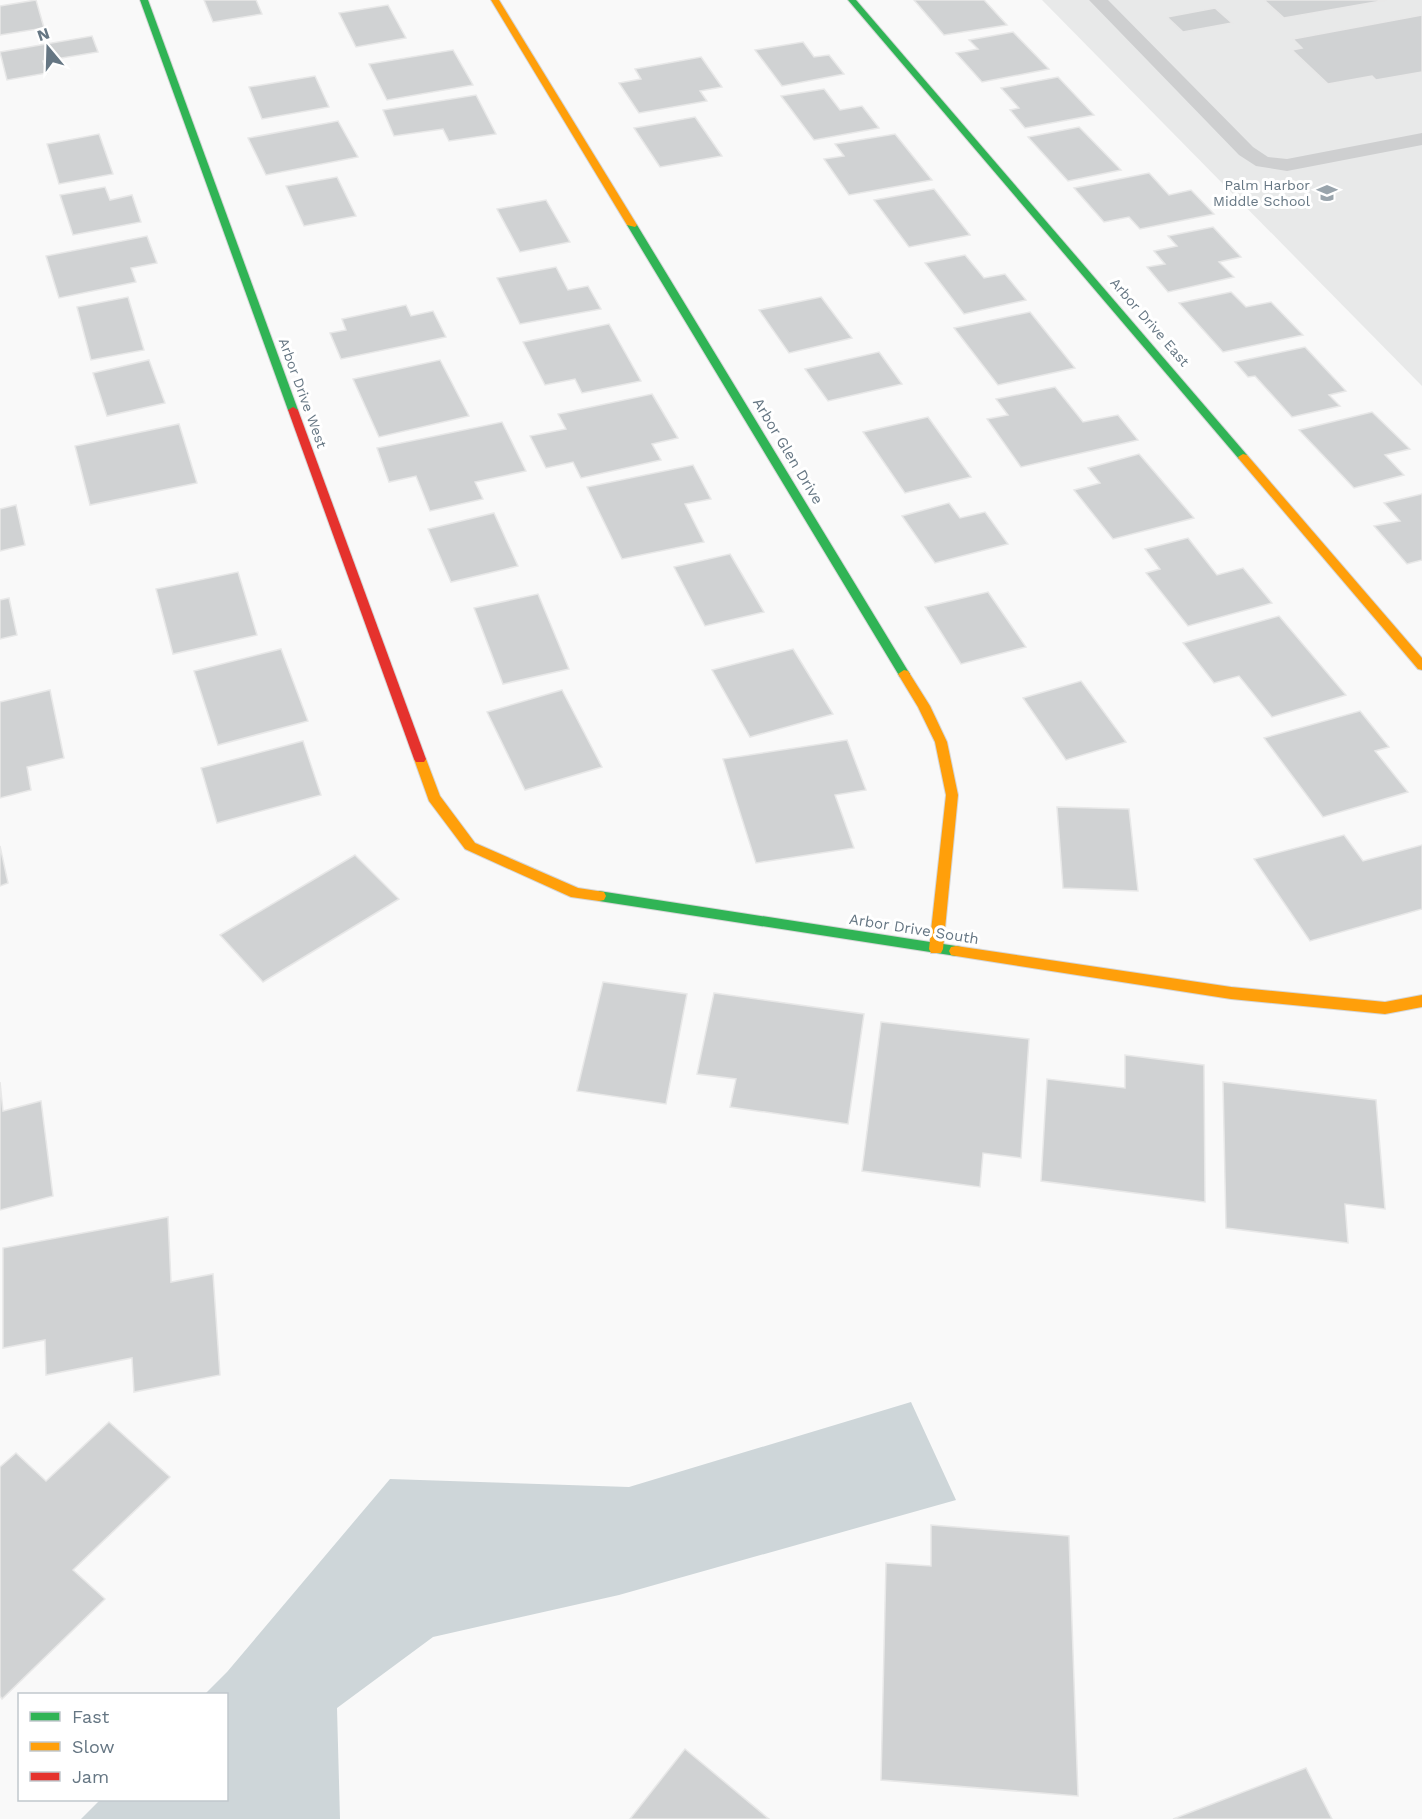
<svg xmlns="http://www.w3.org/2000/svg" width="1422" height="1819" viewBox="0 0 1422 1819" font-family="'Work Sans',sans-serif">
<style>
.built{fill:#e8e9e9}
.water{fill:#ced6d9}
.building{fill:#d0d2d3;stroke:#e8e8e8;stroke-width:1.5}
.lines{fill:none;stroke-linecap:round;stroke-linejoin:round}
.fast-casing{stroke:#d5d6d7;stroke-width:2}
.slow-casing{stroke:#d5d6d7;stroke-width:2}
.jam-casing{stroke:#d5d6d7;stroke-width:2}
.lane{fill:#cecfd0;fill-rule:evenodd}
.fast{fill:#30b455;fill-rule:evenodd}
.slow{fill:#ff9f0a;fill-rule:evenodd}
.jam{fill:#e5322d;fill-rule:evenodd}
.labels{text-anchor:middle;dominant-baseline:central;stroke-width:6;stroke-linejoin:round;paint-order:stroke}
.far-poi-label{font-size:14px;fill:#657683;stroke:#fff;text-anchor:end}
.far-street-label{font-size:14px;fill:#657683;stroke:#fff}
.street-label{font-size:15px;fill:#657683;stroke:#fff}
</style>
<rect width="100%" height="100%" fill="#f9f9f9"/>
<polygon class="built" points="1042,0 1422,0 1422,386"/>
<polygon class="water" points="911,1402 956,1500 619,1595 433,1637 337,1708 340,1819 81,1819 100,1800 226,1800 226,1694 205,1694 227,1672 390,1479 629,1487"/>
<g class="building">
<polygon points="36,0 44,28 0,35 0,6"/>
<polygon points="204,0 256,0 262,14 213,22"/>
<polygon points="914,0 984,0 1007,25 944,35"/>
<polygon points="1264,0 1387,0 1284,18"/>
<polygon points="388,5 406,38 356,47 339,13"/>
<polygon points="1215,8 1232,23 1183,32 1167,17"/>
<polygon points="1422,15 1422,72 1376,80 1372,76 1328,84 1292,50 1302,48 1293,39"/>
<polygon points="1013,32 1049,69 982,82 956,53 978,49 969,40"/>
<polygon points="92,36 98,52 43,61 47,73 7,80 0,52"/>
<polygon points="803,42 814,57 829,55 844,74 782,86 755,50"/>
<polygon points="453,50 473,85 387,100 369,64"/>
<polygon points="701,57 722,87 700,91 707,101 639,113 619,83 641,79 635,69"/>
<polygon points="315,76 329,107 262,119 249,87"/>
<polygon points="1058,77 1094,115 1025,128 1010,110 1019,108 1001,88"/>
<polygon points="824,89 840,110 862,106 879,128 814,140 781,96"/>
<polygon points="476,95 496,134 449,141 443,129 394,136 383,110"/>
<polygon points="695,117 722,156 660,167 634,128"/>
<polygon points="338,121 358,157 266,175 248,138"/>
<polygon points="1079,127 1121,170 1068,181 1028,137"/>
<polygon points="99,134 113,174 59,184 47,144"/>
<polygon points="895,134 932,180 849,195 824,159 844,156 835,144"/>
<polygon points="1149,173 1169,195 1191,190 1214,214 1140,229 1129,217 1104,222 1074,188"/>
<polygon points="337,177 356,216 304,226 286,186"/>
<polygon points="105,187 110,200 132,195 141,222 73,235 60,195"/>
<polygon points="934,189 970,235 909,247 874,200"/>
<polygon points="546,200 570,242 520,252 497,209"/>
<polygon points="1213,227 1241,257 1219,262 1234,277 1168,292 1147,267 1165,264 1154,251 1177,246 1168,236"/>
<polygon points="147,236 157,263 131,268 136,282 59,298 46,256"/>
<polygon points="965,255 984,278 1005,274 1026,300 964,314 925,263"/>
<polygon points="556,267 568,290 588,286 601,309 520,324 497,278"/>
<polygon points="1231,292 1246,307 1271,302 1303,335 1223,352 1179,303"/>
<polygon points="128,297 144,350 91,360 77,307"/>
<polygon points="821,297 852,338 789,353 759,310"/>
<polygon points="406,305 411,316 433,311 446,337 341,359 330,333 346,330 342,319"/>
<polygon points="1030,312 1075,368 998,385 954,328"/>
<polygon points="609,324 641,381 582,393 575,379 545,385 523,342"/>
<polygon points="1305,347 1346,391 1329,395 1340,406 1292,417 1255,376 1248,377 1235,362"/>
<polygon points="879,352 902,384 828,401 805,369"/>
<polygon points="149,360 165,403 107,416 93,373"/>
<polygon points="440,360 469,416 379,437 353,379"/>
<polygon points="1055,387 1083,422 1118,415 1138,440 1021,467 987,419 1008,415 996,399"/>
<polygon points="652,394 678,438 652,444 661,460 581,478 573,462 546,468 530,436 566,429 558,414"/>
<polygon points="1372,412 1410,449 1385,455 1404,475 1354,488 1299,430"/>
<polygon points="928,417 971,477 905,493 863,432"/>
<polygon points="502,422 526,471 475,482 483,499 430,511 416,476 389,482 377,448"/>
<polygon points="179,424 197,483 90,505 75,446"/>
<polygon points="1139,454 1194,518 1113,539 1074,490 1100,483 1088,468"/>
<polygon points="693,465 711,499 685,504 704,542 622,559 587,487"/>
<polygon points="1422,494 1422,560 1407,564 1374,526 1400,521 1384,503"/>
<polygon points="949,503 960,518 985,512 1008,544 935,563 902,516"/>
<polygon points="16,505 25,545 0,551 0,509"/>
<polygon points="494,513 518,566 451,582 428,529"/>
<polygon points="1188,538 1217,575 1243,568 1272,603 1188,626 1146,573 1160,569 1145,549"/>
<polygon points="730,554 764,612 705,626 674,567"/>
<polygon points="238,572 257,635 173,654 156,589"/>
<polygon points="988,592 1026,647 961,664 925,607"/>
<polygon points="538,594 569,669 503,684 474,608"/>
<polygon points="9,598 17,635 0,639 0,600"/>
<polygon points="1279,616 1346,695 1272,717 1239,676 1214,683 1183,643"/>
<polygon points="281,649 308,721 218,745 194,671"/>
<polygon points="793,649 833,714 750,737 712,670"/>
<polygon points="1081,681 1126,742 1066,760 1023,698"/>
<polygon points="50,690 64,758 27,767 31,790 0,798 0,702"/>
<polygon points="562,690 602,767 525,790 487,712"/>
<polygon points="1360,711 1389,747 1375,751 1408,792 1323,817 1264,738"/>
<polygon points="847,740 866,790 835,795 854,848 756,863 723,759"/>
<polygon points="303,741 321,795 217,823 201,768"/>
<polygon points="1057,807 1129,809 1138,891 1063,888"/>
<polygon points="1344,835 1363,861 1422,845 1422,909 1310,941 1254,859"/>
<polygon points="0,846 8,883 0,886"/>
<polygon points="355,855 399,899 263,982 220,935"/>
<polygon points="603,982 687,994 666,1104 577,1091"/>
<polygon points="714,993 864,1014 848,1124 730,1107 736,1079 697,1074"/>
<polygon points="881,1022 1029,1039 1021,1158 983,1153 980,1187 862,1171"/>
<polygon points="1125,1055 1204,1065 1205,1202 1041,1181 1047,1079 1125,1088"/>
<polygon points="0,1082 3,1111 41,1101 53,1196 0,1210"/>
<polygon points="1223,1082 1376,1100 1385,1209 1345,1204 1348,1243 1226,1228"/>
<polygon points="168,1217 171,1282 213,1274 220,1375 134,1392 132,1358 46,1375 45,1340 3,1348 3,1248"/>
<polygon points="109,1422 170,1477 73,1570 105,1599 2,1699 0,1696 0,1467 16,1453 46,1481"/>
<polygon points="931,1525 1069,1536 1078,1796 881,1780 886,1563 931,1566"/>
<polygon points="685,1749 769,1819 630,1819"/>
<polygon points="1306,1768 1332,1819 1173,1819"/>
</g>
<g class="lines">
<g class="fast-casing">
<g id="fast">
<polygon points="140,0 148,0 298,410 297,412 293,413 288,410"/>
<polygon points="848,0 856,0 1247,455 1247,459 1239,459"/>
<polygon points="632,222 637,225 908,671 910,674 908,677 900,677 627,225"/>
<polygon points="599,891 956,946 961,947 963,951 961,955 956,956 599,901 592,896"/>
</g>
</g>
<g class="slow-casing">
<g id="slow">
<polygon points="491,0 499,0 637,225 635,227 627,225"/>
<polygon points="1243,454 1247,455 1422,658 1422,670 1418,669 1239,459 1238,457"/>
<polygon points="904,670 908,671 930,706 947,742 958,795 943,949 941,953 931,953 929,949 946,795 935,742 918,707 898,674"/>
<polygon points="420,754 426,759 440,796 475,843 578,888 604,892 606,896 604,900 599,901 571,897 465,849 429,801 414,759"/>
<polygon points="956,946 1231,987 1385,1002 1422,995 1422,1007 1385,1014 1231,999 956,956 951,955 949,951 951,947"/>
</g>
</g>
<g class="jam-casing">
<polygon id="jam" points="293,407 298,410 426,759 424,762 416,762 414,759 288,410"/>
</g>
<polygon class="lane" points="1089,0 1108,0 1253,147 1268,157 1287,159 1422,133 1422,145 1287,171 1256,166 1239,155"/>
<use href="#fast" class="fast"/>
<use href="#slow" class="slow"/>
<use href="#jam" class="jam"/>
</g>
<defs>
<g id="school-bare" transform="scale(1.62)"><path d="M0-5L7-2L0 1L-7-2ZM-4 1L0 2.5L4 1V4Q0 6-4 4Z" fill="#99a4ac" stroke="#fff" stroke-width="2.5" paint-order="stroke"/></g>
</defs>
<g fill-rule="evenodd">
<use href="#school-bare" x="1327" y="193"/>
</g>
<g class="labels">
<g class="far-poi-label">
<text x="1310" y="185">Palm Harbor<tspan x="1310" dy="16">Middle School</tspan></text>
</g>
<g class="far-street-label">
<text transform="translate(1150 322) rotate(49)">Arbor Drive East</text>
<text transform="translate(303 393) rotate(70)">Arbor Drive West</text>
</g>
<g class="street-label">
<text transform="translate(788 451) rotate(59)">Arbor Glen Drive</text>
<text transform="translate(914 929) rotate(9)">Arbor Drive South</text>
</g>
</g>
<rect x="18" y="1693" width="210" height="108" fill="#ffffff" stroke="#c1c8cd" stroke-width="1.5"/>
<rect x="30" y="1712" width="30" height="9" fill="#30b455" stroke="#c1c8cd" stroke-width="1.5"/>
<text x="72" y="1723" font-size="18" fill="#657683">Fast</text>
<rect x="30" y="1742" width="30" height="9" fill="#ff9f0a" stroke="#c1c8cd" stroke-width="1.5"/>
<text x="72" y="1753" font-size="18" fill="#657683">Slow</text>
<rect x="30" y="1772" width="30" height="9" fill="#e5322d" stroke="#c1c8cd" stroke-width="1.5"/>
<text x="72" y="1783" font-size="18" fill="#657683">Jam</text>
<g transform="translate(48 48) rotate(341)" stroke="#ffffff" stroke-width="4.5" paint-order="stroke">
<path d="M0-4.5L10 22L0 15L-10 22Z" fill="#657683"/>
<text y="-9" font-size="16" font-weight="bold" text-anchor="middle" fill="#657683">N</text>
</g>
</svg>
